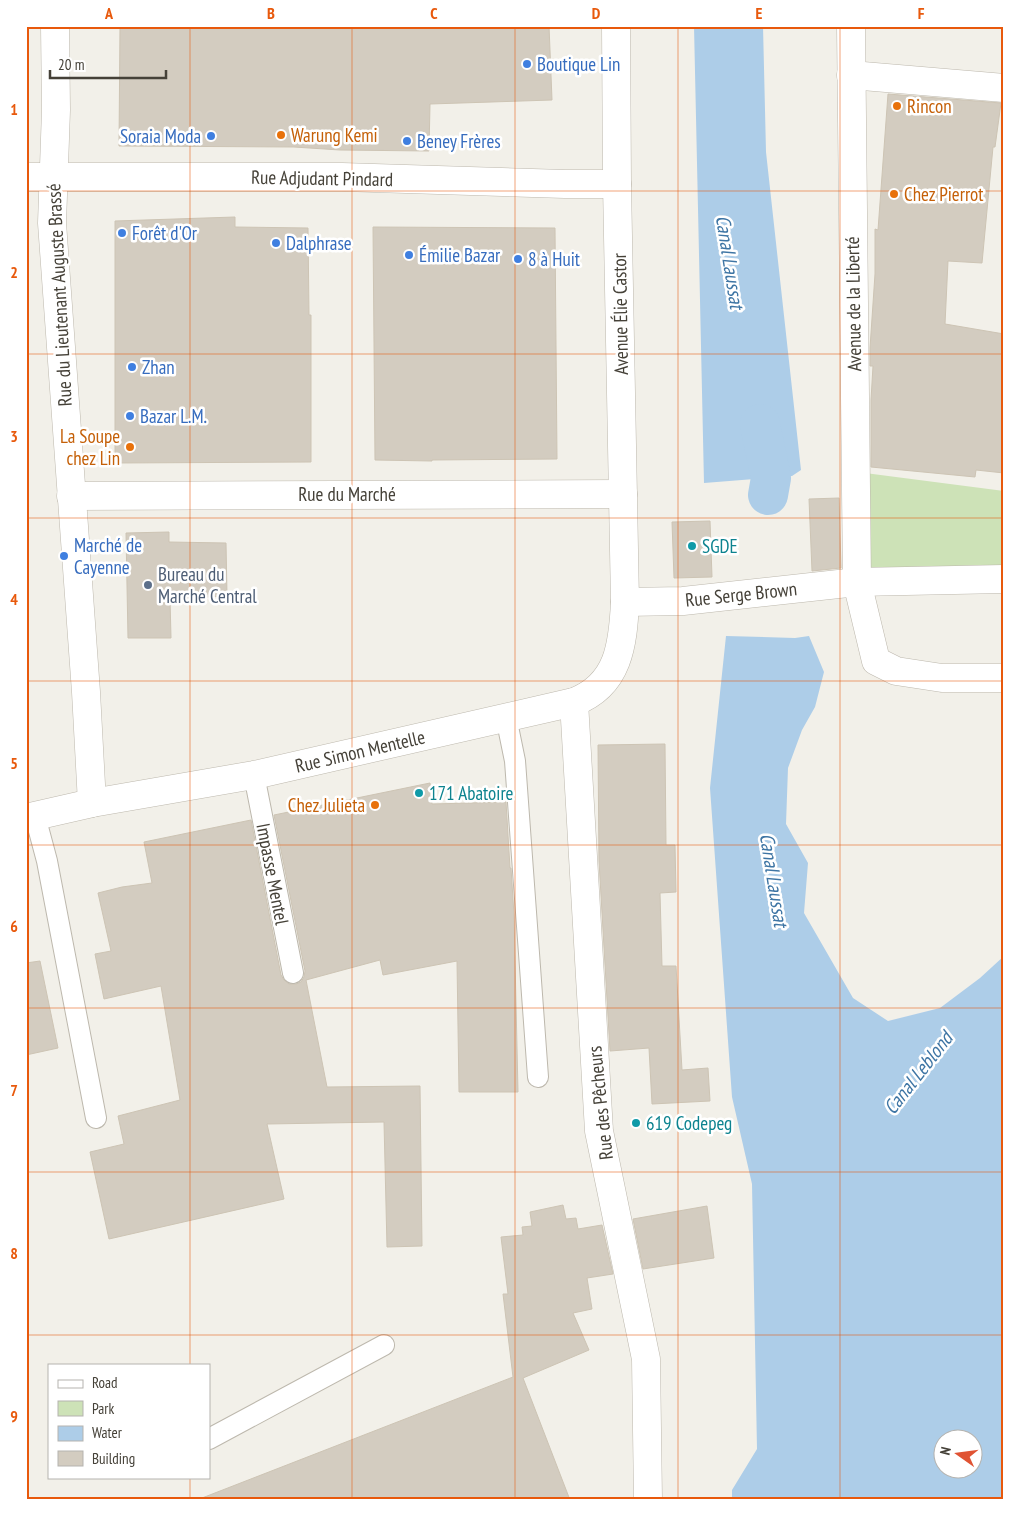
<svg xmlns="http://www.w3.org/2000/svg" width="1030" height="1526" viewBox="0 0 1030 1526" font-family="'PT Sans Narrow',sans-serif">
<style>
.green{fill:#cde2b7}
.water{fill:#adcde8;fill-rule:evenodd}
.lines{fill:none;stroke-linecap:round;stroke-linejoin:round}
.canal{stroke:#adcde8;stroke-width:40}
.building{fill:#d3ccc0;stroke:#cdc4b4}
.service-casing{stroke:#bdb8ad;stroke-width:22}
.pedestrian-casing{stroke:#bdb8ad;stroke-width:29}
.minor-casing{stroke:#bdb8ad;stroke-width:29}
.tertiary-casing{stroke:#bdb8ad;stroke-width:29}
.service{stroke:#fff;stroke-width:20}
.pedestrian{stroke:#fff;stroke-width:28}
.minor{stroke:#fff;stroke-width:28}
.tertiary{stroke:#fff;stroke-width:28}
.grid{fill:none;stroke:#e8590c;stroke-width:1;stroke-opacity:0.55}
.shop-dot{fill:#3f7fe0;stroke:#fff;stroke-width:2}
.food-dot{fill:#e8710a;stroke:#fff;stroke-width:2}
.culture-dot{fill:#0f9aa8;stroke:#fff;stroke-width:2}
.service-dot{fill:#5c6f8a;stroke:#fff;stroke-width:2}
.labels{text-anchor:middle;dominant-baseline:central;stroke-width:5;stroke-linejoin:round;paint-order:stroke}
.shop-label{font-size:19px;fill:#366cbe;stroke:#fff;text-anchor:start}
.food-label{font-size:19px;fill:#c56008;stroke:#fff;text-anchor:start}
.street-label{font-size:19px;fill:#454138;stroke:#fff}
.culture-label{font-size:19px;fill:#0d838f;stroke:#fff;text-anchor:start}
.service-label{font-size:19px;fill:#4e5e75;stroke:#fff;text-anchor:start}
.water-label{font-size:20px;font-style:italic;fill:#3e75a4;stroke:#fff}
.neatline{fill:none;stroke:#e8590c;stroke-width:2}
.grid-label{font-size:16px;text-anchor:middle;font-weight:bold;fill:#e8590c}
</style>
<rect width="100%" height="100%" fill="#f2f0e9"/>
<polygon class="green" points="865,473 1004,491 1004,567 864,568"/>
<g class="water">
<polygon points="694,26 763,26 766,152 801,470 792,476 704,483"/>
<path d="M 726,636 L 795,638 L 809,636 L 824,672 L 815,707 L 802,730 L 788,768 L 786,824 L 808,863 L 804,913 L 853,998 L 888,1021 L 940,1008 L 980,978 L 1004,956 L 1004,1500 L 732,1500 L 732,1490 L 757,1449 L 752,1184 L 732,1097 L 710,788 ZM 942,1438 L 972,1438 L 972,1468 L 942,1468 Z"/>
</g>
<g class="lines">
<polyline class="canal" points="760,424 771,478 768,495"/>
</g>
<g class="building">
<polygon points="120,26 549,26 552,100 430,104 429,151 340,150 294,147 119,146"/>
<polygon points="888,94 1001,103 995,147 993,147 982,263 948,261 945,324 1004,334 1004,473 976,470 975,477 871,467 871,400 873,366 870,366 870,348 875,274 875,229 878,230"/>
<polygon points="235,217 235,227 308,228 309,315 311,315 311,462 115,463 115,221"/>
<polygon points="373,227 555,228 557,459 432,460 432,461 375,460"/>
<polygon points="839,498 841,568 812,571 809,499"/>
<polygon points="710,521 712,577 674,578 672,522"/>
<polygon points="169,532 169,542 226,543 227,596 170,599 171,638 128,638 126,533"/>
<polygon points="665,744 666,845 675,845 676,892 660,893 662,966 676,966 682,1070 708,1068 710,1101 652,1104 649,1048 610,1051 599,861 598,745"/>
<polygon points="430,783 432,804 506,802 510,868 511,868 514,915 518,1092 459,1092 457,961 383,975 380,960 306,980 327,1087 420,1086 422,1246 387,1247 384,1122 267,1124 284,1199 109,1239 90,1152 124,1144 118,1116 180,1100 161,986 104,999 95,954 111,951 98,893 122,887 152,883 144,842 251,820 281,975 284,980 289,984 296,984 301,982 304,977 305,971 274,815"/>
<polygon points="40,961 58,1048 26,1055 26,963"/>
<polygon points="563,1205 566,1219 576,1218 578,1229 602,1225 613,1274 587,1278 592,1309 573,1313 589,1350 523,1378 570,1500 203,1500 202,1498 513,1377 503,1294 508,1294 501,1237 523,1235 522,1227 532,1226 530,1212"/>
<polygon points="707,1206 714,1258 643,1269 633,1219"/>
</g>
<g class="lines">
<g class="service-casing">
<g id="service">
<polyline points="506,717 515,761 538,1077"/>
<polyline points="254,775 293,973"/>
<polyline points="35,816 47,861 96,1118"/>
<polyline points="209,1439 384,1345"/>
</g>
</g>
<g class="pedestrian-casing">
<polyline id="pedestrian" points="851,75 1004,88"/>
</g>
<g class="minor-casing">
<g id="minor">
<polyline points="55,26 56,110 52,223 86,692 92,803"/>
<polyline points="851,26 857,582 876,661 896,671 942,678 1004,678"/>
<polyline points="71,496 623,494"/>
<polyline points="625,602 683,601 857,582 1004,579"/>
<polyline points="574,702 599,1131 646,1359 648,1500"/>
<path d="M 26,818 L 92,803 L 254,775 L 574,702 C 619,685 623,644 625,602 L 617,184"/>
</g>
</g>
<g class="tertiary-casing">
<polyline id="tertiary" points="26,177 342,177 565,184 617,184 616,26"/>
</g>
<use href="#service" class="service"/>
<use href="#pedestrian" class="pedestrian"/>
<use href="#minor" class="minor"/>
<use href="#tertiary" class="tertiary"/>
</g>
<path class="grid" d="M 190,26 L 190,1365M 352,26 L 352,1500M 515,26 L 515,1500M 678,26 L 678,1500M 840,26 L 840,1500M 26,191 L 1004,191M 26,354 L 1004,354M 26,518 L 1004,518M 26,681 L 1004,681M 26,845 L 1004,845M 26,1008 L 1004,1008M 26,1172 L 1004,1172M 26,1335 L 1004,1335M 190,1477 L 190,1500"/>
<g class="shop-dot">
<circle cx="527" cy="64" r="5"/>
<circle cx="211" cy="136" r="5"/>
<circle cx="407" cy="141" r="5"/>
<circle cx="122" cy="233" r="5"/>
<circle cx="276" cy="243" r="5"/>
<circle cx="409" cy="255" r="5"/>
<circle cx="518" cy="259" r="5"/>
<circle cx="132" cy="367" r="5"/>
<circle cx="130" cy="416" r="5"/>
<circle cx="64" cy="556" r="5"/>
</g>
<g class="food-dot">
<circle cx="897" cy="106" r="5"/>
<circle cx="281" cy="135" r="5"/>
<circle cx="894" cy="194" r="5"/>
<circle cx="130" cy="447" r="5"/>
<circle cx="375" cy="805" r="5"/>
</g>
<g class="culture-dot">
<circle cx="692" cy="546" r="5"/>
<circle cx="419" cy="793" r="5"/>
<circle cx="636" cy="1123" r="5"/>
</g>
<circle class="service-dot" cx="148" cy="585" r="5"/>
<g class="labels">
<g class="shop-label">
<text x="537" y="64">Boutique Lin</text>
<text x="201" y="136" text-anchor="end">Soraia Moda</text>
<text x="417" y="141">Beney Frères</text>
<text x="132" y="233">Forêt d'Or</text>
<text x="286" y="243">Dalphrase</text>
<text x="419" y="255">Émilie Bazar</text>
<text x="528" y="259">8 à Huit</text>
<text x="142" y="367">Zhan</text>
<text x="140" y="416">Bazar L.M.</text>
<text x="74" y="545">Marché de<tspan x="74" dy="22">Cayenne</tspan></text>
</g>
<g class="food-label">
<text x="907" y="106">Rincon</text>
<text x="291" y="135">Warung Kemi</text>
<text x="904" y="194">Chez Pierrot</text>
<text x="120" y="436" text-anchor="end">La Soupe<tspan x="120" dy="22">chez Lin</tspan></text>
<text x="365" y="805" text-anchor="end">Chez Julieta</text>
</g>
<g class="street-label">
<text transform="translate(322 178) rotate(1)">Rue Adjudant Pindard</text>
<text transform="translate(59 295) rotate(-93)">Rue du Lieutenant Auguste Brassé</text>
<text transform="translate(853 304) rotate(-91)">Avenue de la Liberté</text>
<text transform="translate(620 314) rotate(-91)">Avenue Élie Castor</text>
<text x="347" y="494">Rue du Marché</text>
<text transform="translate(741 594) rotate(-6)">Rue Serge Brown</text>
<text transform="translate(360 751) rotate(-13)">Rue Simon Mentelle</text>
<text transform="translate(273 874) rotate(79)">Impasse Mentel</text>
<text transform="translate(600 1103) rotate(-96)">Rue des Pêcheurs</text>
</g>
<g class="culture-label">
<text x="702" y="546">SGDE</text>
<text x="429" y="793">171 Abatoire</text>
<text x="646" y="1123">619 Codepeg</text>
</g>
<g class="service-label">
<text x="158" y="574">Bureau du<tspan x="158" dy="22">Marché Central</tspan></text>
</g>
<g class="water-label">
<text transform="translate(730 262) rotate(81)">Canal Laussat</text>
<text transform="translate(774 880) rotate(81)">Canal Laussat</text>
<text transform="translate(918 1073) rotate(-52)">Canal Leblond</text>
</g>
</g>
<rect width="1030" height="1526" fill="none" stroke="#ffffff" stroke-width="55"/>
<rect x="48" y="1364" width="162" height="115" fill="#ffffff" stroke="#b5b3af"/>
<rect x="58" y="1380" width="25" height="8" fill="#ffffff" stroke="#b5b3af"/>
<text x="92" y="1388" font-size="15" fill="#454138">Road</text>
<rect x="58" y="1401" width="25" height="15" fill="#cde2b7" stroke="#b5b3af"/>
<text x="92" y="1414" font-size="15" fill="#454138">Park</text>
<rect x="58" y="1426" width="25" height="15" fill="#adcde8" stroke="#b5b3af"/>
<text x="92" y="1438" font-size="15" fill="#454138">Water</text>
<rect x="58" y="1451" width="25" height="15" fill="#d3ccc0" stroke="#b5b3af"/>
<text x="92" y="1464" font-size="15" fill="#454138">Building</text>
<g transform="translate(958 1454) rotate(284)"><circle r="24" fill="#ffffff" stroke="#b5b3af"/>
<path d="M0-4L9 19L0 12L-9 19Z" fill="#e05333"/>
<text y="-8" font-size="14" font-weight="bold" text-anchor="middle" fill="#454138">N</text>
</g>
<path d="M50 70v8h116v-8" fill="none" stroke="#454138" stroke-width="2.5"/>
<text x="58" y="70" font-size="15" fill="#454138" stroke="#ffffff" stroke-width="4" paint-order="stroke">20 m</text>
<rect x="28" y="28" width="974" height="1470" class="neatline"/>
<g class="grid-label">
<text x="109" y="19">A</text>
<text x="271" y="19">B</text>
<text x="434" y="19">C</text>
<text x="596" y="19">D</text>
<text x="759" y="19">E</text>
<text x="921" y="19">F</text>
<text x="14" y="115">1</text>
<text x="14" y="278">2</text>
<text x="14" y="442">3</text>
<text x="14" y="605">4</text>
<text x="14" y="769">5</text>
<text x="14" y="932">6</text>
<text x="14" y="1096">7</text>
<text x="14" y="1259">8</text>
<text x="14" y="1422">9</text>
</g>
</svg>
